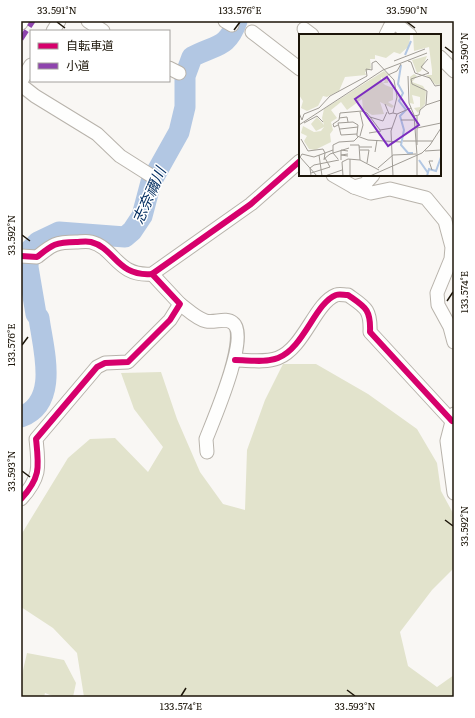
<svg xmlns="http://www.w3.org/2000/svg" width="475" height="718" viewBox="0 0 475 718" font-family="Literata,'Noto Sans JP',serif">
<style>
.green{fill:#e2e3cc}
.lines{fill:none;stroke-linecap:round;stroke-linejoin:round}
.river{stroke:#b2c7e3;stroke-width:21}
.minor-casing{stroke:#b8b3ab;stroke-width:15}
.minor{stroke:#fefefd;stroke-width:13}
.quiet{stroke:#8e44ad;stroke-width:5;stroke-dasharray:10 5;stroke-linecap:butt}
.cycleway-casing{stroke:#fff;stroke-width:8}
.cycleway{stroke:#d6006c;stroke-width:6}
.ticks{fill:none;stroke:#1c1509;stroke-width:1.5}
.labels{text-anchor:middle;dominant-baseline:central;stroke-width:3;stroke-linejoin:round;paint-order:stroke}
.water-label{font-size:15px;font-style:italic;fill:#052f62;stroke:#fff}
.inset-river{fill:none;stroke:#b2c7e3;stroke-width:2}
.inset-road{fill:none;stroke:#a19d96;stroke-width:1}
.view{fill:#7b2cbf;fill-opacity:0.15;stroke:#7b2cbf;stroke-width:2}
.inset-edge{fill:none;stroke:#1c1509;stroke-width:2}
.neatline{fill:none;stroke:#1c1509;stroke-width:1.5}
.ticks-label{font-size:10px;text-anchor:middle;fill:#1c1509}
</style>
<rect width="100%" height="100%" fill="#f9f7f4"/>
<g class="green">
<polygon points="283,364 316,364 368,394 417,429 437,463 441,491 454,515 454,568 432,590 400,632 408,666 437,687 454,675 454,697 84,697 77,653 53,628 21,607 21,535 68,458 90,439 115,438 148,472 163,447 134,409 121,373 161,372 177,419 200,472 223,504 245,510 247,450 265,400"/>
<polygon points="27,653 64,660 76,683 73,697 55,697 45,693 44,697 21,697 21,679"/>
</g>
<g class="lines">
<path class="river" d="M 21,417 C 60,402 43,349 39,318 L 36,314 L 28,267 L 29,251 L 38,242 L 59,232 L 125,237 L 132,231 L 142,216 L 151,182 L 179,132 L 185,107 L 185,76 L 192,57 C 216,44 227,49 237,21"/>
<g class="minor-casing">
<g id="minor">
<polyline points="88,21 103,31"/>
<polyline points="225,21 232,25"/>
<polyline points="395,21 400,27 410,35"/>
<polyline points="21,23 22,21"/>
<polyline points="304,29 312,35"/>
<polyline points="53,31 59,21"/>
<polyline points="252,32 300,69"/>
<polyline points="386,35 393,21"/>
<polyline points="440,57 454,71"/>
<polyline points="169,68 179,73"/>
<polyline points="21,81 31,65"/>
<polyline points="21,85 35,96 97,134 120,156 150,175"/>
<polyline points="333,175 354,187 371,193 390,189 426,198 445,221 452,247 451,259 437,293 438,305 450,327 454,342"/>
<polyline points="354,187 365,184 373,175"/>
<path d="M 21,256 L 37,257 C 52,245 55,242 76,242 C 80,242 86,241 91,242 C 115,248 117,277 152,274 L 251,204 L 300,161"/>
<path d="M 180,304 C 188,310 197,319 206,321 C 215,323 226,317 233,323 C 250,336 213,421 206,439 L 207,452"/>
<path d="M 235,360 C 248,360 265,363 278,358 C 304,348 315,303 336,295 C 339,294 344,295 348,295 C 365,307 371,309 370,332 L 452,421"/>
<polyline points="454,414 447,441 454,493"/>
<path d="M 21,499 C 41,477 39,467 36,439 L 97,367 L 105,363 L 128,362 L 170,320 L 180,304 L 152,274"/>
</g>
</g>
<use href="#minor" class="minor"/>
<polyline class="quiet" points="21,39 33,21"/>
<g class="cycleway-casing">
<g id="cycleway">
<path d="M 21,256 L 37,257 C 52,245 55,242 76,242 C 80,242 86,241 91,242 C 115,248 117,277 152,274 L 251,204 L 300,161"/>
<path d="M 235,360 C 248,360 265,363 278,358 C 304,348 315,303 336,295 C 339,294 344,295 348,295 C 365,307 371,309 370,332 L 452,421"/>
<path d="M 21,499 C 41,477 39,467 36,439 L 97,367 L 105,363 L 128,362 L 170,320 L 180,304 L 152,274"/>
</g>
</g>
<use href="#cycleway" class="cycleway"/>
</g>
<path class="ticks" d="M 57,22 L 65,28M 407,22 L 415,28M 234,30 L 240,22M 445,47 L 453,53M 22,235 L 30,241M 447,301 L 453,292M 22,345 L 28,337M 22,471 L 30,477M 445,520 L 453,526M 347,690 L 355,696M 181,696 L 186,688"/>
<g class="labels">
<g class="water-label">
<text transform="translate(148 195) rotate(-66)">志奈禰川</text>
</g>
</g>
<g transform="translate(299 34)">
<rect width="142" height="142" fill="#f9f7f4"/>
<path d="M 0,0 L 111,0 L 111,5 L 109,13 L 101,20 L 95,18 L 87,24 L 76,21 L 76,25 L 71,25 L 72,34 L 66,38 L 67,41 L 46,43 L 40,57 L 28,63 L 24,62 L 19,72 L 8,77 L 2,74 L 4,67 L 0,61 ZM 142,0 L 142,50 L 137,51 L 127,41 L 133,41 L 133,36 L 130,13 L 115,17 L 114,1 ZM 128,22 L 122,37 L 118,39 L 113,26 ZM 85,37 L 89,40 L 89,49 L 84,49 L 86,47 L 82,43 L 82,47 L 86,51 L 94,54 L 94,66 L 89,68 L 95,72 L 93,74 L 81,68 L 85,80 L 73,81 L 64,75 L 63,65 L 48,76 L 42,68 L 32,76 L 38,84 L 32,88 L 34,96 L 31,100 L 32,108 L 16,116 L 10,115 L 5,107 L 8,102 L 2,99 L 4,92 L 15,98 L 22,97 L 25,93 L 17,97 L 12,90 L 18,83 L 25,91 L 23,84 L 25,75 ZM 115,40 L 118,42 L 113,48 L 124,52 L 127,57 L 126,70 L 119,79 L 115,74 L 121,73 L 121,63 L 113,61 L 115,70 L 111,69 L 111,43 Z" fill="#e2e3cc"/>
<path class="inset-river" d="M 106,21 L 112,7M 102,31 L 99,50 L 104,59 L 100,67 L 107,76 L 101,82 L 105,96 L 102,111 L 109,119 L 114,119M 120,126 L 129,139M 128,142 L 130,135 L 137,137 L 142,123"/>
<path class="inset-road" d="M 95,27 L 126,15M 109,27 L 112,28 L 116,39 L 131,44 L 136,52 L 142,51M 89,41 L 98,37 L 102,30M 109,42 L 110,69 L 115,81 L 118,121M 86,70 L 90,80 L 94,79M 127,71 L 128,57 L 113,50 L 112,45 L 130,39 L 122,33 L 129,25M 0,79 L 3,86 L 5,80 L 20,74 L 31,62 L 68,42 L 67,35 L 73,36 L 73,29 L 77,27 L 95,46 L 98,63 L 94,79 L 98,80M 98,80 L 112,74M 115,82 L 120,81 L 121,76 L 127,71 L 142,66M 118,82 L 118,111M 71,83 L 84,87 L 88,78M 40,84 L 48,83 L 49,88M 102,86 L 115,86M 5,89 L 18,82 L 24,88M 0,91 L 84,36 L 128,19M 39,91 L 35,93 L 34,90 L 40,86 L 41,79 L 63,77 L 68,79 L 81,96 L 93,94M 118,94 L 142,89M 41,95 L 59,93M 70,99 L 82,97M 58,100 L 59,91 L 54,88 L 39,89 L 42,101 L 58,100 L 58,102 L 69,106 L 102,108M 61,102 L 64,91 L 61,78M 104,107 L 134,107M 51,111 L 60,111 L 61,126M 60,113 L 73,113M 61,116 L 70,116 L 68,129M 126,117 L 142,116M 76,118 L 78,106M 49,120 L 42,121 L 49,122M 20,121 L 23,142M 118,121 L 118,142M 1,123 L 18,142M 0,125 L 3,120 L 15,123 L 26,119 L 24,115 L 9,117 L 2,105M 25,125 L 31,120 L 50,114M 39,125 L 34,119 L 34,111 L 40,108 L 55,107 L 60,102M 51,125 L 51,142M 25,126 L 26,119 L 34,116M 42,126 L 42,116 L 49,117M 79,134 L 94,121 L 117,120M 133,136 L 130,127 L 134,127M 12,139 L 31,133 L 26,124M 12,142 L 11,134 L 15,131 L 40,126M 26,142 L 43,136M 44,142 L 43,128 L 49,125 L 61,126 L 80,136M 71,142 L 123,119 L 131,111 L 142,94M 94,142 L 92,97 L 98,80"/>
<path class="view" d="M 88,43 L 120,91 L 89,112 L 56,65 Z"/>
<rect width="142" height="142" class="inset-edge"/>
</g>
<rect width="475" height="718" fill="none" stroke="#ffffff" stroke-width="44"/>
<rect x="30" y="30" width="140" height="52" fill="#ffffff" stroke="#a4a19d"/>
<rect x="38" y="43" width="20" height="6" fill="#d6006c" stroke="#a4a19d"/>
<text x="66" y="50" font-size="12" fill="#1c1509">自転車道</text>
<rect x="38" y="63" width="20" height="6" fill="#8e44ad" stroke="#a4a19d"/>
<text x="66" y="70" font-size="12" fill="#1c1509">小道</text>
<rect x="22" y="22" width="431" height="674" class="neatline"/>
<g class="ticks-label">
<text x="57" y="14">33.591°N</text>
<text x="240" y="14">133.576°E</text>
<text x="407" y="14">33.590°N</text>
<text transform="translate(464 53) rotate(-90)" y="4">33.590°N</text>
<text transform="translate(11 235) rotate(-90)" y="4">33.592°N</text>
<text transform="translate(464 292) rotate(-90)" y="4">133.574°E</text>
<text transform="translate(11 345) rotate(-90)" y="4">133.576°E</text>
<text transform="translate(11 471) rotate(-90)" y="4">33.593°N</text>
<text transform="translate(464 526) rotate(-90)" y="4">33.592°N</text>
<text x="181" y="710">133.574°E</text>
<text x="355" y="710">33.593°N</text>
</g>
</svg>
